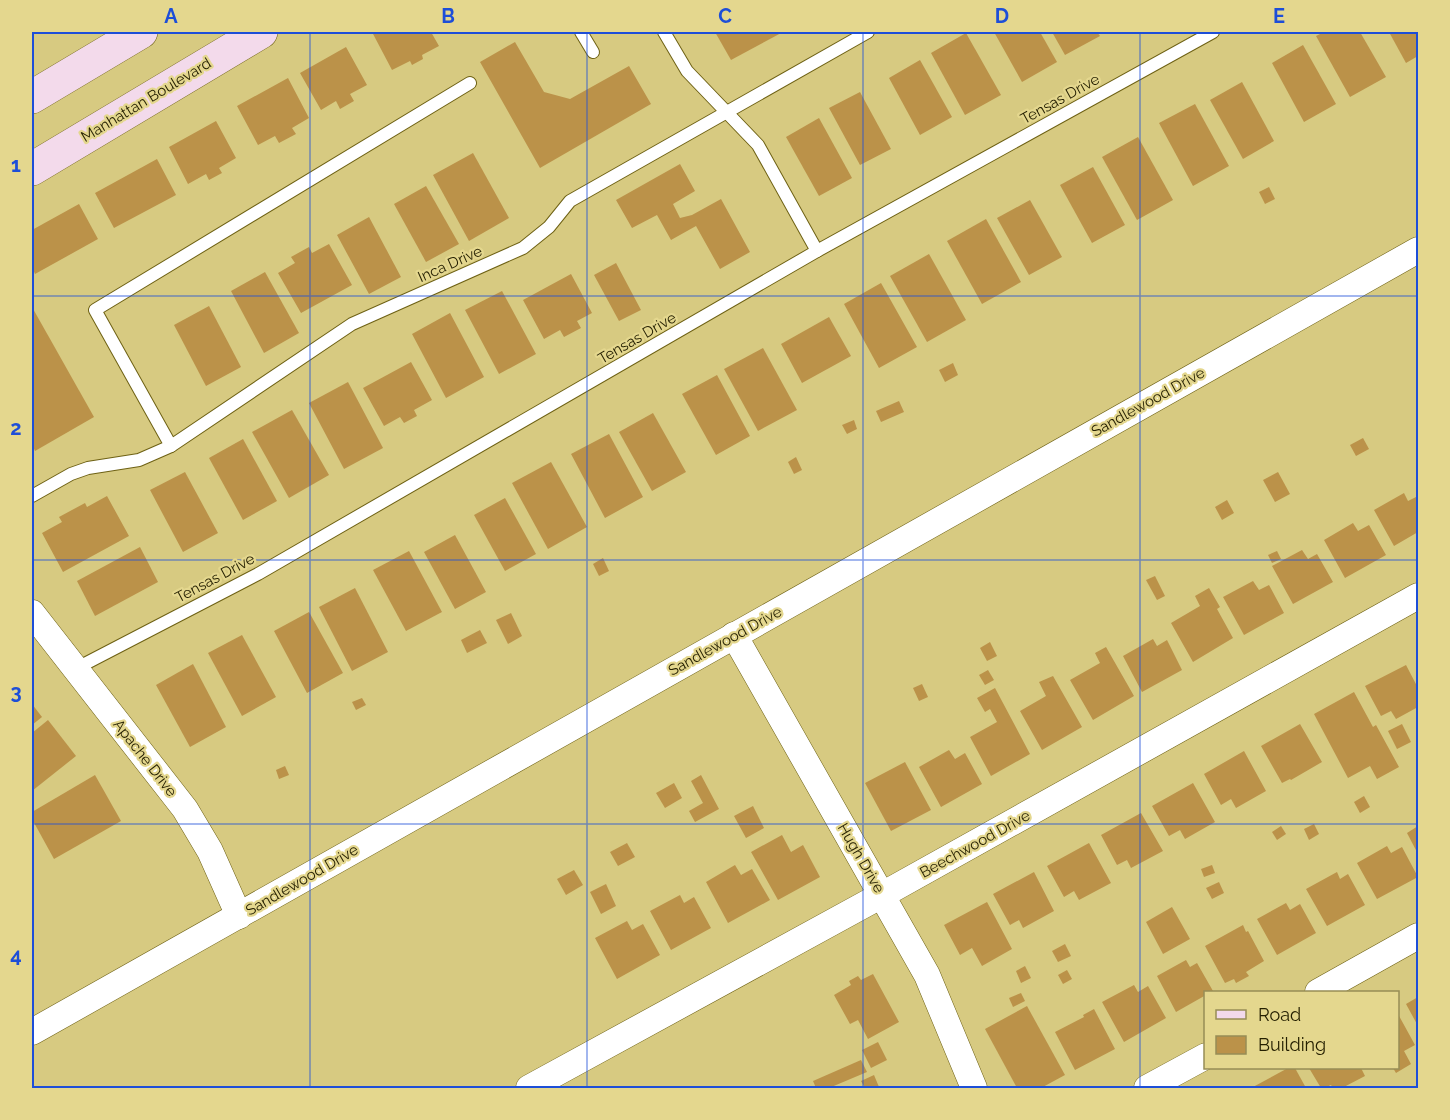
<svg xmlns="http://www.w3.org/2000/svg" width="1450" height="1120" viewBox="0 0 1450 1120" font-family="Raleway,sans-serif">
<style>
.building{fill:#bb9249}
.lines{fill:none;stroke-linecap:round;stroke-linejoin:round}
.lane-casing{stroke:#6e6114;stroke-width:14}
.street-casing{stroke:#6e6114;stroke-width:27}
.secondary-casing{stroke:#6e6114;stroke-width:34}
.lane{stroke:#fff;stroke-width:12}
.street{stroke:#fff;stroke-width:26}
.secondary{stroke:#f3daeb;stroke-width:33}
.grid{fill:none;stroke:#1d4ed8;stroke-width:1.5;stroke-opacity:0.55}
.labels{text-anchor:middle;dominant-baseline:central;stroke-width:4.5;stroke-linejoin:round;paint-order:stroke}
.street-label{font-size:15px;fill:#241f01;stroke:#e4d78e}
.neatline{fill:none;stroke:#1d4ed8;stroke-width:2}
.grid-label{font-size:20px;text-anchor:middle;font-weight:bold;fill:#1d4ed8}
</style>
<rect width="100%" height="100%" fill="#d7ca81"/>
<g class="building">
<polygon points="372,32 431,32 439,46 422,55 423,59 412,65 410,61 392,70"/>
<polygon points="715,32 783,32 731,60"/>
<polygon points="994,32 1040,32 1057,62 1022,82"/>
<polygon points="1052,32 1097,32 1100,36 1065,55"/>
<polygon points="1324,32 1360,32 1386,77 1350,97 1316,36"/>
<polygon points="1389,32 1418,32 1418,56 1406,63"/>
<polygon points="966,33 1001,95 965,115 931,53"/>
<polygon points="515,42 544,92 570,99 629,66 651,104 540,168 480,62"/>
<polygon points="1303,45 1336,104 1304,122 1272,63"/>
<polygon points="346,47 367,85 350,94 354,101 340,109 336,101 321,110 300,73"/>
<polygon points="920,60 952,117 920,135 889,78"/>
<polygon points="288,78 309,118 292,128 296,134 279,143 275,136 258,145 237,106"/>
<polygon points="1242,82 1274,141 1243,159 1210,100"/>
<polygon points="860,92 891,149 860,165 829,108"/>
<polygon points="1195,104 1229,166 1193,186 1159,123"/>
<polygon points="819,118 852,178 819,196 786,137"/>
<polygon points="216,121 236,158 219,168 222,173 209,180 206,174 188,184 169,147"/>
<polygon points="1138,137 1173,200 1137,220 1102,157"/>
<polygon points="473,153 509,218 469,241 433,175"/>
<polygon points="157,159 176,195 114,228 95,193"/>
<polygon points="680,164 695,191 673,204 680,218 692,215 721,199 750,252 720,269 696,226 671,240 657,215 632,228 616,200"/>
<polygon points="1093,167 1125,225 1092,243 1060,185"/>
<polygon points="426,186 459,244 426,262 394,204"/>
<polygon points="1269,187 1275,199 1265,204 1259,192"/>
<polygon points="1030,200 1062,257 1029,275 997,218"/>
<polygon points="79,204 98,239 35,274 32,267 32,230"/>
<polygon points="369,217 401,277 369,294 337,235"/>
<polygon points="986,219 1021,282 982,304 947,241"/>
<polygon points="329,244 352,285 301,313 278,273 295,263 291,257 309,247 312,253"/>
<polygon points="929,254 966,320 927,342 890,276"/>
<polygon points="616,263 641,310 619,321 594,275"/>
<polygon points="265,272 299,333 264,353 231,291"/>
<polygon points="571,274 592,313 577,321 581,328 564,337 560,330 544,339 523,300"/>
<polygon points="881,283 917,347 879,368 844,304"/>
<polygon points="502,291 536,354 499,374 465,310"/>
<polygon points="209,306 241,367 206,386 174,325"/>
<polygon points="32,307 94,417 35,451 32,444"/>
<polygon points="450,313 484,377 446,398 412,334"/>
<polygon points="829,317 851,356 802,383 781,344"/>
<polygon points="763,348 797,410 758,431 724,369"/>
<polygon points="411,362 432,400 414,410 417,416 404,423 400,417 384,426 363,388"/>
<polygon points="953,363 958,375 945,382 939,370"/>
<polygon points="717,375 750,436 716,455 682,394"/>
<polygon points="348,382 383,448 344,469 309,403"/>
<polygon points="899,401 904,412 881,422 876,411"/>
<polygon points="292,410 329,475 289,498 252,432"/>
<polygon points="653,413 686,472 652,491 619,432"/>
<polygon points="854,420 857,429 847,434 842,425"/>
<polygon points="609,434 643,497 605,518 571,454"/>
<polygon points="1363,438 1369,449 1356,456 1350,445"/>
<polygon points="243,439 277,501 243,520 209,458"/>
<polygon points="796,457 802,470 794,474 788,462"/>
<polygon points="551,462 587,527 548,549 512,483"/>
<polygon points="185,472 218,533 183,552 150,490"/>
<polygon points="1278,472 1290,494 1275,502 1263,480"/>
<polygon points="1404,493 1408,501 1418,496 1418,532 1394,546 1374,510"/>
<polygon points="107,496 129,536 63,572 42,533 62,522 59,517 85,503 87,507"/>
<polygon points="505,498 536,554 505,571 474,515"/>
<polygon points="1227,500 1234,513 1222,520 1215,507"/>
<polygon points="1353,523 1358,531 1369,525 1386,555 1345,578 1324,540"/>
<polygon points="455,535 486,592 455,609 424,552"/>
<polygon points="140,547 158,582 95,616 77,581"/>
<polygon points="1302,550 1308,559 1317,554 1333,582 1293,604 1272,566"/>
<polygon points="409,551 442,612 406,631 373,570"/>
<polygon points="1277,551 1281,559 1272,563 1268,555"/>
<polygon points="603,558 609,571 599,576 593,564"/>
<polygon points="1155,576 1165,596 1157,600 1146,580"/>
<polygon points="1253,581 1259,590 1269,585 1284,613 1244,635 1223,597"/>
<polygon points="355,588 388,652 352,671 319,607"/>
<polygon points="1209,588 1220,607 1217,609 1233,638 1193,662 1171,623 1200,606 1195,596"/>
<polygon points="309,612 343,673 307,693 274,631"/>
<polygon points="511,613 522,636 508,644 496,620"/>
<polygon points="480,630 487,643 467,653 461,640"/>
<polygon points="242,635 276,697 242,716 208,653"/>
<polygon points="1153,639 1157,646 1167,640 1182,670 1142,692 1123,656"/>
<polygon points="990,642 997,656 987,661 980,648"/>
<polygon points="1106,647 1134,696 1093,720 1070,680 1100,663 1095,653"/>
<polygon points="193,664 226,727 190,747 156,685"/>
<polygon points="1406,665 1418,688 1418,707 1396,719 1391,711 1381,716 1365,686"/>
<polygon points="988,670 994,680 985,685 979,675"/>
<polygon points="1053,676 1082,727 1042,750 1020,711 1046,696 1039,682"/>
<polygon points="922,684 928,697 919,701 913,688"/>
<polygon points="995,688 1030,754 991,776 970,737 997,722 990,709 985,712 977,698"/>
<polygon points="1354,692 1373,727 1376,725 1399,767 1377,779 1370,766 1348,778 1314,714"/>
<polygon points="362,698 366,705 356,710 352,702"/>
<polygon points="32,704 42,717 32,725"/>
<polygon points="48,720 76,756 32,791 32,733"/>
<polygon points="1300,724 1322,762 1291,780 1290,779 1282,783 1261,746"/>
<polygon points="1402,724 1411,742 1397,749 1388,731"/>
<polygon points="949,750 955,759 965,753 982,784 941,807 919,767"/>
<polygon points="1244,751 1266,791 1236,808 1231,799 1221,805 1204,774"/>
<polygon points="905,762 931,810 891,831 865,783"/>
<polygon points="285,766 289,775 279,779 276,770"/>
<polygon points="95,775 121,821 54,859 32,819 32,812"/>
<polygon points="701,775 719,809 695,822 689,811 703,803 691,781"/>
<polygon points="674,783 682,798 665,808 656,793"/>
<polygon points="1193,783 1215,822 1185,839 1180,830 1169,836 1152,806"/>
<polygon points="1364,796 1370,807 1360,813 1354,802"/>
<polygon points="753,806 764,828 746,838 734,816"/>
<polygon points="1141,813 1163,851 1131,868 1127,860 1117,865 1101,835"/>
<polygon points="1314,824 1319,834 1309,840 1304,829"/>
<polygon points="1281,826 1286,834 1277,840 1272,832"/>
<polygon points="1418,826 1418,854 1407,833"/>
<polygon points="782,835 791,852 803,845 820,877 778,900 751,852"/>
<polygon points="627,843 635,857 618,866 610,852"/>
<polygon points="1089,843 1111,883 1079,900 1074,891 1064,897 1047,866"/>
<polygon points="1387,846 1391,853 1402,847 1418,877 1377,899 1357,863"/>
<polygon points="735,865 741,875 752,869 770,900 728,923 706,882"/>
<polygon points="1212,865 1215,873 1204,877 1201,869"/>
<polygon points="574,870 583,885 566,895 557,879"/>
<polygon points="1034,872 1054,911 1023,928 1019,920 1010,925 993,894"/>
<polygon points="1337,872 1340,879 1348,874 1365,905 1327,926 1306,889"/>
<polygon points="1219,882 1224,893 1212,899 1206,888"/>
<polygon points="606,884 616,906 601,914 590,892"/>
<polygon points="680,895 684,903 694,897 711,928 671,950 650,911"/>
<polygon points="987,902 1012,949 982,966 972,948 960,955 944,925"/>
<polygon points="1286,903 1290,910 1300,904 1316,933 1277,955 1257,919"/>
<polygon points="1172,907 1190,939 1163,954 1146,922"/>
<polygon points="627,921 632,930 643,924 660,955 617,979 595,938"/>
<polygon points="1243,925 1246,932 1248,931 1264,961 1246,972 1249,976 1236,983 1234,979 1225,983 1205,946"/>
<polygon points="1065,944 1071,956 1058,962 1052,951"/>
<polygon points="1186,960 1190,967 1197,963 1213,991 1206,992 1206,995 1176,1012 1157,976"/>
<polygon points="1025,966 1031,978 1021,983 1016,971"/>
<polygon points="1067,970 1072,979 1063,984 1058,975"/>
<polygon points="873,974 899,1022 868,1039 858,1020 850,1024 834,995 851,985 849,981 858,976 861,980"/>
<polygon points="1134,985 1138,992 1148,986 1166,1018 1124,1042 1102,1002"/>
<polygon points="1021,993 1025,1001 1013,1007 1009,998"/>
<polygon points="1418,997 1418,1026 1406,1004"/>
<polygon points="1027,1006 1065,1075 1041,1088 1017,1088 985,1029"/>
<polygon points="1094,1009 1115,1049 1075,1070 1055,1032 1084,1017 1083,1015"/>
<polygon points="1398,1014 1415,1045 1404,1051 1411,1064 1396,1073 1393,1068 1398,1068"/>
<polygon points="878,1042 887,1060 871,1068 862,1050"/>
<polygon points="861,1060 867,1072 829,1088 816,1088 813,1081"/>
<polygon points="1288,1068 1295,1068 1306,1088 1254,1088 1253,1087"/>
<polygon points="1309,1068 1361,1068 1365,1076 1342,1088 1333,1088 1331,1085 1324,1088 1321,1088"/>
<polygon points="874,1075 879,1087 865,1088 861,1081"/>
</g>
<g class="lines">
<g class="lane-casing">
<g id="lane">
<polyline points="581,32 593,52"/>
<polyline points="664,32 687,71 758,145 817,251"/>
<polyline points="171,446 95,310 470,83"/>
<polyline points="32,496 71,474 88,468 139,460 171,446 352,324 523,248 549,227 570,201 868,32"/>
<polyline points="75,669 258,574 817,251 1213,32"/>
</g>
</g>
<g class="street-casing">
<g id="street">
<polyline points="32,613 185,809 210,851 239,916"/>
<polyline points="734,635 927,975 974,1088"/>
<polyline points="1318,992 1418,936"/>
<polyline points="32,1032 1418,250"/>
<polyline points="529,1088 882,895 1418,596"/>
<polyline points="1147,1088 1206,1056"/>
</g>
</g>
<g class="secondary-casing">
<g id="secondary">
<polyline points="32,97 141,32"/>
<polyline points="32,169 261,32"/>
</g>
</g>
<use href="#lane" class="lane"/>
<use href="#street" class="street"/>
<use href="#secondary" class="secondary"/>
</g>
<path class="grid" d="M 310,32 L 310,1088M 587,32 L 587,1088M 863,32 L 863,1088M 1140,32 L 1140,1088M 32,296 L 1418,296M 32,560 L 1418,560M 32,824 L 1418,824"/>
<g class="labels">
<g class="street-label">
<text transform="translate(1060 99) rotate(-29)">Tensas Drive</text>
<text transform="translate(146 100) rotate(-31)">Manhattan Boulevard</text>
<text transform="translate(450 264) rotate(-24)">Inca Drive</text>
<text transform="translate(637 338) rotate(-30)">Tensas Drive</text>
<text transform="translate(1148 402) rotate(-29)">Sandlewood Drive</text>
<text transform="translate(215 578) rotate(-28)">Tensas Drive</text>
<text transform="translate(725 641) rotate(-29)">Sandlewood Drive</text>
<text transform="translate(145 758) rotate(52)">Apache Drive</text>
<text transform="translate(975 844) rotate(-29)">Beechwood Drive</text>
<text transform="translate(861 858) rotate(60)">Hugh Drive</text>
<text transform="translate(302 880) rotate(-30)">Sandlewood Drive</text>
</g>
</g>
<rect width="1450" height="1120" fill="none" stroke="#e4d78e" stroke-width="66"/>
<rect x="1204" y="991" width="195" height="78" fill="#e4d78e" stroke="#978d56" stroke-width="1.5"/>
<rect x="1216" y="1010" width="30" height="9" fill="#f3daeb" stroke="#978d56" stroke-width="1.5"/>
<text x="1258" y="1021" font-size="18" fill="#241f01">Road</text>
<rect x="1216" y="1036" width="30" height="18" fill="#bb9249" stroke="#978d56" stroke-width="1.5"/>
<text x="1258" y="1051" font-size="18" fill="#241f01">Building</text>
<rect x="33" y="33" width="1384" height="1054" class="neatline"/>
<g class="grid-label">
<text x="171" y="23">A</text>
<text x="448" y="23">B</text>
<text x="725" y="23">C</text>
<text x="1002" y="23">D</text>
<text x="1279" y="23">E</text>
<text x="16" y="172">1</text>
<text x="16" y="435">2</text>
<text x="16" y="699">3</text>
<text x="16" y="962">4</text>
</g>
</svg>
